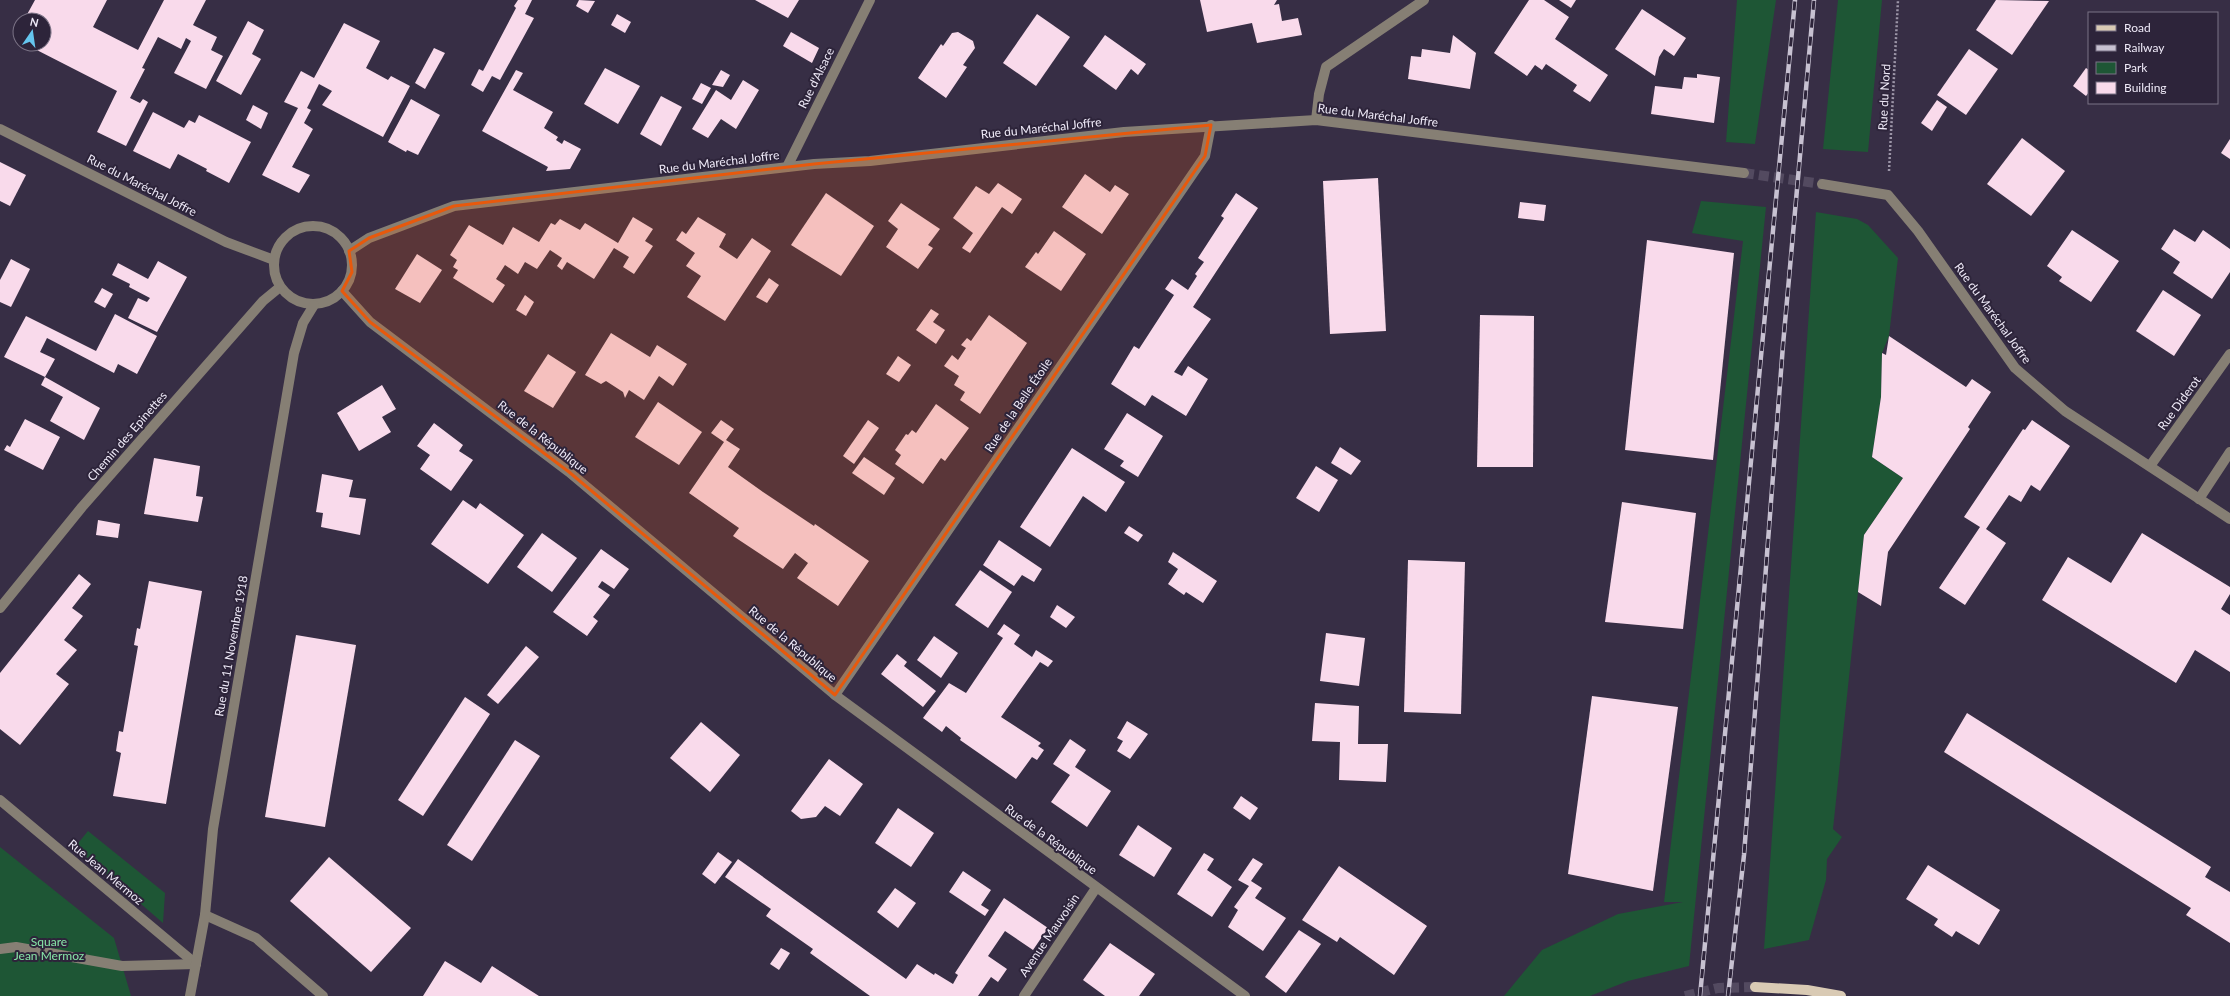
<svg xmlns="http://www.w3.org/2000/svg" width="2230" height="996" viewBox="0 0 2230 996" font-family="Lato,sans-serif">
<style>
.green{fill:#1e5635}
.building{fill:#f9daeb}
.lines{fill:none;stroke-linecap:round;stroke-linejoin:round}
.minor-tunnel{stroke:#534a60;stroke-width:10;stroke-dasharray:10 5;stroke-linecap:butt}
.major-tunnel{stroke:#534a60;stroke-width:10;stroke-dasharray:10 5;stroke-linecap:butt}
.path{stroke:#9c95a7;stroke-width:2.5;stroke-dasharray:2 2;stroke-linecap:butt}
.minor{stroke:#867f74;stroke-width:10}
.major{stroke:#d9cab4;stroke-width:10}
.rail-casing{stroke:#c7c1d1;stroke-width:4.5}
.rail{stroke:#2d243a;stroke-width:3;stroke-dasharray:9;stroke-linecap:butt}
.marked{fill:#e8590c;fill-opacity:0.2;stroke:#e8590c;stroke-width:3;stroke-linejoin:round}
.labels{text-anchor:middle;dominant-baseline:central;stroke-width:4;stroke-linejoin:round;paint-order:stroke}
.street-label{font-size:12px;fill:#efeaf8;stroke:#2d243a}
.park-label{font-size:12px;fill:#87e4a7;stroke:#2d243a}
</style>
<rect width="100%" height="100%" fill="#372e45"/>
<g class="green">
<polygon points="1737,0 1776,0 1755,144 1726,142"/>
<polygon points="1838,0 1882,0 1868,152 1823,149"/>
<polygon points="1701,201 1766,207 1689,966 1628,981 1590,996 1504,996 1542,950 1618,914 1683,902 1664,902 1743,241 1692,233"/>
<polygon points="1816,212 1857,219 1868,225 1898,258 1889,336 1882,353 1881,397 1872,457 1903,478 1864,535 1833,829 1842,837 1827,859 1826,880 1809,940 1764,949"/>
<polygon points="88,831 165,893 163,923 75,847"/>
<polygon points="0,847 114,938 131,996 0,996"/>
</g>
<g class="building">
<polygon points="35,0 107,0 93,27 138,50 164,0 206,0 193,25 217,37 211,50 223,56 206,89 174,73 191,41 186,38 181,49 158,37 142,68 145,69 130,98 140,103 143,99 148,102 126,146 97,132 117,91 25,44 44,44 44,20 24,20"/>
<polygon points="518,0 532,0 525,14 534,18 500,80 492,76 483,92 471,85 479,69 483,71 516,8 514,6"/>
<polygon points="579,0 595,1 588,13 576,6"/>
<polygon points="755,0 799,0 788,18"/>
<polygon points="1200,0 1277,0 1274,5 1279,4 1282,21 1298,18 1302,35 1257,43 1252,23 1207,32"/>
<polygon points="1529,0 1544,0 1569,17 1555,39 1608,75 1590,102 1573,91 1577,85 1546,64 1542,70 1535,65 1527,76 1494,53"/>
<polygon points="1559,0 1576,0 1571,8"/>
<polygon points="1996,0 2049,1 2012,55 1976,30"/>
<polygon points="1642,9 1686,38 1674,56 1664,49 1659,57 1655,76 1615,49"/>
<polygon points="617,14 631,22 625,33 611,25"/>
<polygon points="1037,14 1070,37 1036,86 1003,63"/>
<polygon points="248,21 264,30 252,54 261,59 241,95 216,81"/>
<polygon points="344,23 380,41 366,68 388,80 391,76 410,86 383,137 322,105 332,91 319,84 307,108 311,110 304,123 313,129 292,167 310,175 299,193 262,175 298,108 284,102 301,71 314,78"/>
<polygon points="791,32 819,48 812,63 783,46"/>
<polygon points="958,32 973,41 975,48 963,65 967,67 946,98 918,78 941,44 943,46 952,33"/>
<polygon points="1105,35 1146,64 1138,75 1131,69 1116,90 1083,66"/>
<polygon points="1453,35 1476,53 1470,89 1408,79 1411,56 1421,57 1422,49 1450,53"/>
<polygon points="434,48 445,53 425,89 415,83"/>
<polygon points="1969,49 1998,69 1966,115 1937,95"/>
<polygon points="605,68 640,86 618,124 584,104"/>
<polygon points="2086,68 2089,70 2089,92 2086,96 2073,86"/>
<polygon points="516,70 523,73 513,90 553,112 544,128 558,137 556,140 562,144 564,140 581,149 570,169 546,171 548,167 482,131"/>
<polygon points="721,70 730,75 723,87 712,85"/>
<polygon points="1697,74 1720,77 1714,123 1651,114 1655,86 1682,89 1684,77 1697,78"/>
<polygon points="743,80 759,90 736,129 721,119 708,138 692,129 716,90 731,100"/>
<polygon points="701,83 711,88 702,104 692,99"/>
<polygon points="661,96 682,107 661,146 640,134"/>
<polygon points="411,99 440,115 418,155 407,150 406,152 388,142"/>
<polygon points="1937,100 1947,107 1932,131 1921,123"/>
<polygon points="253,105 268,113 261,129 246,120"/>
<polygon points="153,112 184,128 189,120 195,123 199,115 251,142 229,183 206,171 207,169 178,154 170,169 133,151"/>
<polygon points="2022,138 2065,171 2031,216 1987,184"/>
<polygon points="2230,139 2230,159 2221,153"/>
<polygon points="0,162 26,175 10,206 0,201"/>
<polygon points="1085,174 1110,192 1115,185 1129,194 1102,234 1062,207"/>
<polygon points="1378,178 1386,331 1330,334 1323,181"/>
<polygon points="998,183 1022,199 1012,214 1002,207 970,253 962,248 973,233 953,218 976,186 989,194"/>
<polygon points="826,193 874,226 841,276 791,245"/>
<polygon points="1236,193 1258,208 1193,307 1211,319 1174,372 1182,376 1188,366 1208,379 1186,416 1152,395 1145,406 1111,384 1134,346 1139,349 1174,295 1165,289 1172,279 1188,290 1197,276 1195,274 1204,262 1198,258 1224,218 1221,216"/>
<polygon points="1520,202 1546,205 1544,221 1518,218"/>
<polygon points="901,203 940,229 928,245 933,248 918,269 886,247 898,229 888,221"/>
<polygon points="633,217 653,229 645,241 653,246 634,274 623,267 629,257 614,248 594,279 567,262 562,270 557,266 562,258 550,250 537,269 525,262 518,274 505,265 496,279 505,285 493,303 453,278 458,270 453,267 457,260 450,255 469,225 503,245 513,227 539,242 551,223 555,225 560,219 580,230 585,223 618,243"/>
<polygon points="698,217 726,234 719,247 737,259 752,238 771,251 725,321 687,297 701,276 686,266 695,253 676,240 682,231 686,234"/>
<polygon points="2174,229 2195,242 2203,230 2230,249 2230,272 2212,299 2173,273 2180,262 2161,249"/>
<polygon points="2072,230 2119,261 2091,302 2059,281 2062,277 2047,266"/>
<polygon points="1054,231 1086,254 1061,291 1025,267 1036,252 1038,254"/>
<polygon points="1647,240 1734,253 1713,460 1625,450"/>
<polygon points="417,254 442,270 420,303 395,289"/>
<polygon points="11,259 30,269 11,307 0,302 0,280"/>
<polygon points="158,261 187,277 157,332 128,318 138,298 147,302 150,298 129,287 130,284 112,275 118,263 148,279"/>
<polygon points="769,278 779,285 767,303 756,297"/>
<polygon points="102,288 113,294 105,308 94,302"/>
<polygon points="2163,290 2201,315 2174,356 2136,331"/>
<polygon points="525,295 534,302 526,316 516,310"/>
<polygon points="931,309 939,314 933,322 945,330 936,344 916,330"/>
<polygon points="115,314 157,336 137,374 118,364 114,373 47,338 40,352 55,359 45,377 4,357 26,316 96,351"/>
<polygon points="989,315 1027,343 980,414 960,400 965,392 954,385 959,376 944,366 952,355 958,360 966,348 961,345 967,338 971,341"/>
<polygon points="1480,315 1534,316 1533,467 1477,467"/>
<polygon points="611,333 650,357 657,345 687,364 673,386 659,376 644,400 629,390 625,398 623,392 606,381 601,384 585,375"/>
<polygon points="1889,336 1966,387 1972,379 1991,392 1968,427 1970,429 1888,552 1881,606 1858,592 1864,535 1903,478 1872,457 1881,397 1882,353 1886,355"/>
<polygon points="548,354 576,372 553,408 524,391"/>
<polygon points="898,356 911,365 899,382 886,374"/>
<polygon points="45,377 100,408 84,440 50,421 63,397 41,385"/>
<polygon points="382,385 396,409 382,417 391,432 359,451 337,413"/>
<polygon points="658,402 702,432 679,465 635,437"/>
<polygon points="936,404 969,428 945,461 941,458 923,484 895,464 901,455 895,450 906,434 908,435 912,430 916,433"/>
<polygon points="1127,413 1163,436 1138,477 1120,466 1124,461 1104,449"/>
<polygon points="25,419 60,437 43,470 4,450 7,445 10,447"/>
<polygon points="721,420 734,429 726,440 740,449 728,467 763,492 814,526 815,524 869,561 838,606 797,578 808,563 795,553 783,569 733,536 739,528 689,493 724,442 711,433"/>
<polygon points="868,420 879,428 854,464 843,456"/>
<polygon points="2032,420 2070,446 2040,491 2031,485 2021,502 2009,495 1986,529 2006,543 1965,605 1939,588 1980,527 1964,517 2023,429 2025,430"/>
<polygon points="434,423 463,445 459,451 473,460 451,491 420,469 430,455 417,446"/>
<polygon points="1340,447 1361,461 1351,475 1331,463"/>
<polygon points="1072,448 1125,482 1106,512 1083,496 1050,547 1020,527"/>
<polygon points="864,457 895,478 884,495 852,473"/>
<polygon points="154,458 200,466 196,496 203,497 198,522 144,514"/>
<polygon points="1316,466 1338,480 1319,512 1296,498"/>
<polygon points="322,474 353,480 349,497 366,499 360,535 321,527 323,513 316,512"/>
<polygon points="463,500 476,509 480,503 524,535 488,584 431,544"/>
<polygon points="1622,502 1696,513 1683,629 1605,622"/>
<polygon points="98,520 120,524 118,538 96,535"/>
<polygon points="1129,526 1143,535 1138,542 1124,533"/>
<polygon points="542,533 577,558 552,592 517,567"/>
<polygon points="2142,533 2230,587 2230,594 2221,609 2230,615 2230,672 2195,650 2176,683 2042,600 2068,557 2111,583"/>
<polygon points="999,540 1042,569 1034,582 1022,575 1014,586 983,565"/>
<polygon points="601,549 629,569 614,589 602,581 598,587 610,595 593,617 598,621 587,636 553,612"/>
<polygon points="1173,552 1217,581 1203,603 1186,592 1184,595 1168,584 1178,569 1168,562"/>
<polygon points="1408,560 1465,562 1461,714 1404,712"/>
<polygon points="980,570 1012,592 988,628 955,605"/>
<polygon points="79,574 91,584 72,608 83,616 64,640 77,650 56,674 69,684 20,745 0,729 0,673"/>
<polygon points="149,581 202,591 166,804 113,796 121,753 116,751 119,731 123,732 138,646 134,645 137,628 140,629"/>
<polygon points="1057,605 1075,617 1066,628 1050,617"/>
<polygon points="1004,624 1020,635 1014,644 1032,657 1036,650 1053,661 1048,667 1040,662 1001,717 1041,743 1038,746 1044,750 1037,760 1032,757 1016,779 960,740 961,738 946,726 942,732 923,718 949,683 966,693 1003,638 997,634"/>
<polygon points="1326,633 1365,638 1359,686 1320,681"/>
<polygon points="296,635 356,645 325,827 265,817"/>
<polygon points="934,636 958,653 941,678 917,660"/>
<polygon points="526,646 539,657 498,704 487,695"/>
<polygon points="897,654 907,662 904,666 936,691 923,707 881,674"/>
<polygon points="1592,696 1678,707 1653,891 1568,874"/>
<polygon points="465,697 490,714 423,816 398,800"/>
<polygon points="1315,703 1359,706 1358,744 1388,744 1386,782 1339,780 1340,742 1312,741"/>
<polygon points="1967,713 2211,867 2205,877 2230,892 2230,943 2186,915 2191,908 1944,752"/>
<polygon points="1127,721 1148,734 1130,759 1117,751 1123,741 1117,738"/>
<polygon points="701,722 740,755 710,792 670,758"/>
<polygon points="1070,739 1086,750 1075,767 1111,791 1087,827 1051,802 1070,775 1053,764"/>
<polygon points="515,740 540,756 472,861 447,845"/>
<polygon points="829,759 863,784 840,816 825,806 816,817 801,819 791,811"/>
<polygon points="1241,796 1258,808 1250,820 1233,808"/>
<polygon points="898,808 934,833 911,867 875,843"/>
<polygon points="1138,825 1172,848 1154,877 1119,855"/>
<polygon points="718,852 732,862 715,884 702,874"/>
<polygon points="1204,853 1214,859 1207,870 1232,887 1212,917 1177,894"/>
<polygon points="329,857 411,928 371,972 290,901"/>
<polygon points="1253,858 1263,864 1251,881 1262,888 1255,898 1286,918 1263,951 1228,927 1238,910 1234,907 1249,886 1238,880"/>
<polygon points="738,859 906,979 917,964 934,975 935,973 953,984 958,975 955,973 1004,898 1048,928 1033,950 1005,931 988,956 1007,969 998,982 991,977 978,996 870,996 810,953 813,949 766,916 771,909 725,877"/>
<polygon points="1928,865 2000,910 1979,945 1956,931 1952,937 1934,925 1938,919 1906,899"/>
<polygon points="1339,866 1427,926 1394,975 1340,937 1337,942 1302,920"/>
<polygon points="963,871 991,890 981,905 989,910 985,916 949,892"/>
<polygon points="895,888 916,903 898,928 877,912"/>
<polygon points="1299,930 1321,944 1286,993 1265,977"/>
<polygon points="1110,943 1155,974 1139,996 1105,996 1083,980"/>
<polygon points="781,948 790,953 779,970 770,964"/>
<polygon points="445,961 481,983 492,966 539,996 423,996"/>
</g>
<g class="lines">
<polyline class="minor-tunnel" points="1744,173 1822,184"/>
<polyline class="major-tunnel" points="1685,996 1718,988 1755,987"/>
<polyline class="path" points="1889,171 1898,0"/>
<g class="minor">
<polyline points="1316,120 1319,94 1326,67 1424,0"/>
<polyline points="0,129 226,242 274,260"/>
<polyline points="787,167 870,0"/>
<polyline points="1822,184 1888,195 1918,231 2015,368 2065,411 2230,519"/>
<circle cx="313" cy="265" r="39"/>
<polyline points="349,251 369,238 454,206 814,164 870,161 1124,132 1316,120 1744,173"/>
<polyline points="342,291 370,322 569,472 835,695 1245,996"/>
<polyline points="2150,466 2230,354"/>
<polyline points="2199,499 2230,452"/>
<polyline points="0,608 82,507 263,301 280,287"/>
<polyline points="835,695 1205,156 1211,125"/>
<polyline points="0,800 196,964"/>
<polyline points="205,915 256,938 323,996"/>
<polyline points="0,949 16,947 122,966 196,964"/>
<polyline points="190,996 205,915 213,829 294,353 303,323 314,305"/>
<polyline points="1024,996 1096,888"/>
</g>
<polyline class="major" points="1755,987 1807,990 1841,996"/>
<g class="rail-casing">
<g id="rail">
<polyline points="1700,996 1795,0"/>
<polyline points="1728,996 1744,855 1783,345 1814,0"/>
</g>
</g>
<use href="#rail" class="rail"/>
</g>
<path class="marked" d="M 1211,125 L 1205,156 L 835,695 L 569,472 L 370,322 L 342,291 L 352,272 L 349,251 L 369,238 L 454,206 L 814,164 Z"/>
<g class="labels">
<g class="street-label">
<text transform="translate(816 78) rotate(-64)">Rue d'Alsace</text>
<text transform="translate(1884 97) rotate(-87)">Rue du Nord</text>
<text transform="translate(1378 115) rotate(7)">Rue du Maréchal Joffre</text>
<text transform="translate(1041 128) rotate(-6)">Rue du Maréchal Joffre</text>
<text transform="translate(719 162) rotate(-7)">Rue du Maréchal Joffre</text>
<text transform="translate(142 185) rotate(27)">Rue du Maréchal Joffre</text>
<text transform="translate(1993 313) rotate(54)">Rue du Maréchal Joffre</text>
<text transform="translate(2179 403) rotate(-54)">Rue Diderot</text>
<text transform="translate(1018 405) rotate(-56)">Rue de la Belle Étoile</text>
<text transform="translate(127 436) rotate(-49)">Chemin des Epinettes</text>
<text transform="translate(543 437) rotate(38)">Rue de la République</text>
<text transform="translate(793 644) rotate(40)">Rue de la République</text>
<text transform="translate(231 646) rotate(-80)">Rue du 11 Novembre 1918</text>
<text transform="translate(1051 839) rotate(36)">Rue de la République</text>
<text transform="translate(106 872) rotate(40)">Rue Jean Mermoz</text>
<text transform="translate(1049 935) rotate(-56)">Avenue Mauvoisin</text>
</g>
<g class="park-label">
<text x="49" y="941">Square<tspan x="49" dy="14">Jean Mermoz</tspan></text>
</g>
</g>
<rect x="2088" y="12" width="130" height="92" fill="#2d243a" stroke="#7b7386"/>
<rect x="2096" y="25" width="20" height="6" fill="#d9cab4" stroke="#7b7386"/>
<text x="2124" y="32" font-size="12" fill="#efeaf8">Road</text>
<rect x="2096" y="45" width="20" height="6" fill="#c7c1d1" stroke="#7b7386"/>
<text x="2124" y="52" font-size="12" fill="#efeaf8">Railway</text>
<rect x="2096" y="62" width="20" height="12" fill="#1e5635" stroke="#7b7386"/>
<text x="2124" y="72" font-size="12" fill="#efeaf8">Park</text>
<rect x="2096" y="82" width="20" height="12" fill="#f9daeb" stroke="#7b7386"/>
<text x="2124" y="92" font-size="12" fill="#efeaf8">Building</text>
<g transform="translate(32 32) rotate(13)"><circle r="19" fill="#2d243a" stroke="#7b7386"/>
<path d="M0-3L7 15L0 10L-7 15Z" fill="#65c5ee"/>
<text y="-6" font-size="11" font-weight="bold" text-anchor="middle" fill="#efeaf8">N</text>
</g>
</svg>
